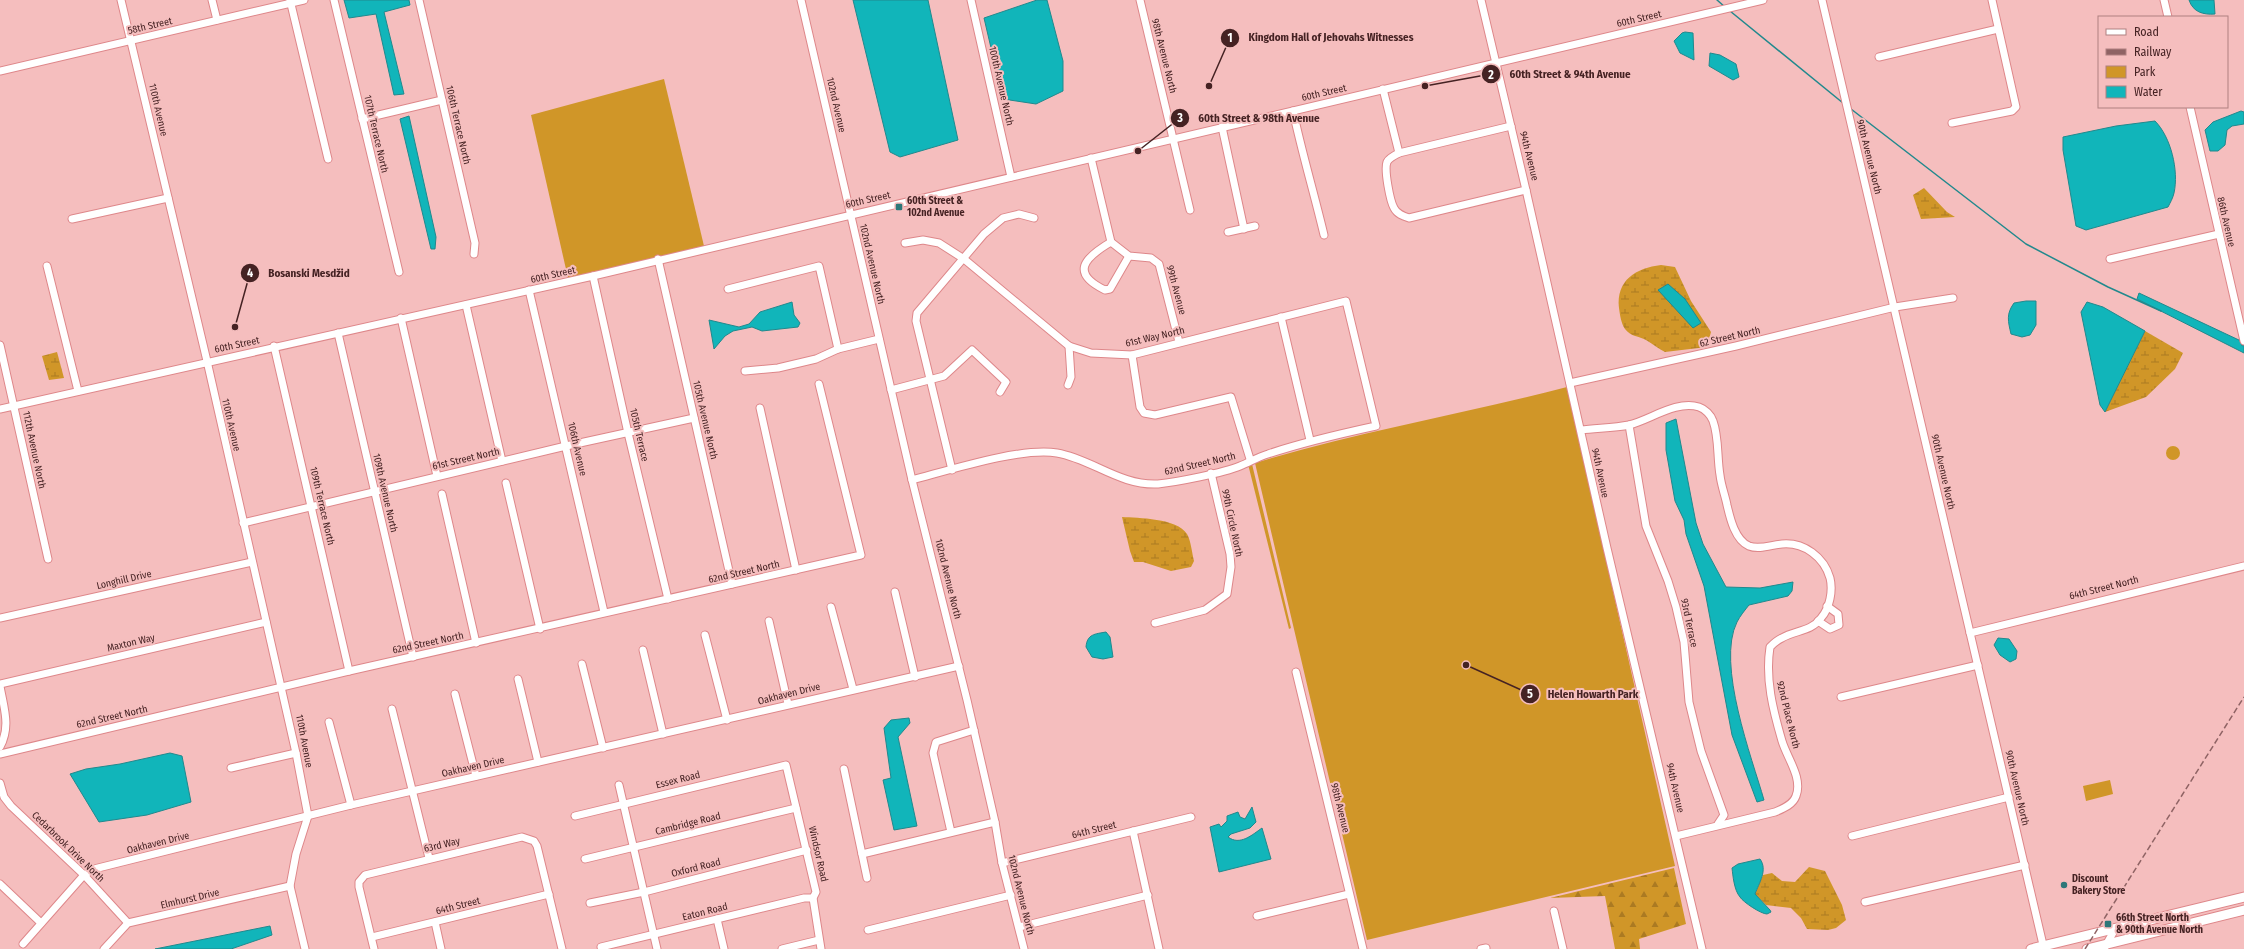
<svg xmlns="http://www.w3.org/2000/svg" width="2244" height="949" viewBox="0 0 2244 949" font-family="'Fira Sans Condensed',sans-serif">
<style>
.forest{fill:url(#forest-firs)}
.wetland{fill:url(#wetland-marsh);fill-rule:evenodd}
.park{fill:#d09628}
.water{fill:#11b5ba;stroke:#21898d}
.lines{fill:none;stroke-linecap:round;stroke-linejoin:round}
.stream{stroke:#21898d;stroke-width:1.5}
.minor-casing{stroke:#de878a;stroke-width:9}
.major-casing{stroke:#de878a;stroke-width:11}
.minor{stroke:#fff;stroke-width:7}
.major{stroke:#fff;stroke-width:9}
.rail{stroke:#8f6364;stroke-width:1.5;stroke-dasharray:6 3;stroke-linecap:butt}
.poi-dot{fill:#2d7779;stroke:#f5bebe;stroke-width:1.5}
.labels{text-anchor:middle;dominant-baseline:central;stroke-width:4;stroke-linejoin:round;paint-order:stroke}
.street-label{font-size:10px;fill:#452223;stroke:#f5bebe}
.poi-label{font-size:10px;font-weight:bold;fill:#452223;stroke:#f5bebe;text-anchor:start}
.leader{fill:none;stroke:#452223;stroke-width:1.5}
.callout-dot{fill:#452223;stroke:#f5bebe;stroke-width:1.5}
.mark-label{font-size:12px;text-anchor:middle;font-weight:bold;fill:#fff}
.callout-label{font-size:11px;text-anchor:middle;font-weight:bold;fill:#452223;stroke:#f5bebe;stroke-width:4;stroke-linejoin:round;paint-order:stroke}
</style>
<defs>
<pattern id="forest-firs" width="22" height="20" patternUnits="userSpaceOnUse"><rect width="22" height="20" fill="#d09628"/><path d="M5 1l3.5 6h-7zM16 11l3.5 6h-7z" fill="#ab7a22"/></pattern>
<pattern id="wetland-marsh" width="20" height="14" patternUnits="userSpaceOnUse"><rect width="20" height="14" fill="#d09628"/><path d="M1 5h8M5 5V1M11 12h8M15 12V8" fill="none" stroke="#ab7a22"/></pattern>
</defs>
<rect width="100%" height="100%" fill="#f5bebe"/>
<polygon class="forest" points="1674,868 1686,924 1639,939 1640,949 1615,949 1605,896 1550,898"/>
<g class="wetland">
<polygon points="1924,188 1947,212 1955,217 1921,219 1913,195"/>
<path d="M 1661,265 L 1675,267 L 1691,301 L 1711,332 L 1707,347 L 1665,352 C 1659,349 1653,344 1646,340 C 1639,336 1631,337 1625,329 C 1621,323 1620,315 1619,308 C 1616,280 1636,268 1661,265 ZM 1668,284 L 1701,323 L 1659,290 Z"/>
<polygon points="2145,331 2183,353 2175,369 2146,397 2105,412"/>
<polygon points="57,352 64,378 49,380 42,356"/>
<path d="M 1122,517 C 1138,518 1177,518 1187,534 C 1191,541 1192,553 1194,561 L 1191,567 L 1171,571 L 1143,562 L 1134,562 L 1130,551 Z"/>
<polygon points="1809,867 1825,871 1842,905 1846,920 1836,928 1828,930 1807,929 1801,918 1791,908 1766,905 1755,894 1763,875 1772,873 1782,881 1795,882"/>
</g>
<g class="park">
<polygon points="664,79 704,246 568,278 531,115"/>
<path d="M 1567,387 L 1675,866 L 1367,940 L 1255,463 C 1357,432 1463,414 1567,387 Z"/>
<polygon points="1363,431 1254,461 1252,464 1291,628 1289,629 1248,464 1251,462 1311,443"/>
<circle cx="2173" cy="453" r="7"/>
<polygon points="2110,780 2113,794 2086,801 2083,786"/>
</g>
<g class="water">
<polygon points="344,0 409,0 410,5 384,12 404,94 394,95 376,14 349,18"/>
<polygon points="853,0 928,0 958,140 900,157 890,152"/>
<polygon points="1037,0 1047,0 1063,61 1063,91 1036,104 1003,99 984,18"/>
<path d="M 2189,0 L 2214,0 L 2215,14 C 2203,15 2193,12 2189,0 Z"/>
<polygon points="1685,32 1693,33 1694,60 1680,53 1674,41 1682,33"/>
<polygon points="1710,53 1720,55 1736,64 1739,77 1733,80 1709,66"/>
<polygon points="2241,111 2244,112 2244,124 2232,126 2227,130 2225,145 2218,151 2210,151 2205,130 2213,122"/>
<polygon points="409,116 436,237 435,249 431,249 400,119"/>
<path d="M 2155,121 C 2171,137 2179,171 2174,193 C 2173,198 2170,203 2168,207 L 2086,230 L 2076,226 L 2063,150 L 2063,137 L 2116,126 Z"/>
<polygon points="1668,284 1685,299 1701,323 1693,328 1658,290"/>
<polygon points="2139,293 2241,341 2242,346 2244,345 2244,353 2137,299"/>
<path d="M 2026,301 L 2036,301 L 2036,325 L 2030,335 L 2022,337 L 2011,334 C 2008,321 2006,314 2014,303 Z"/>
<polygon points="792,302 794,315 800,323 798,327 762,331 752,327 733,331 725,336 714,349 709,320 739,327 749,324 760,312"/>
<polygon points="2087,302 2103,307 2145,331 2105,412 2100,405 2081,312"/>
<path d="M 1676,419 L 1696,523 L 1703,544 L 1726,587 L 1760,588 L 1793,582 L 1792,591 L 1788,596 L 1749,605 C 1745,610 1740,616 1737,622 C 1716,664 1752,758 1764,800 L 1757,802 L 1732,735 L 1704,586 L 1686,534 L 1684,520 L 1675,501 L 1666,450 L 1666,423 Z"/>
<path d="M 1106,632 L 1110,637 L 1113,657 L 1103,659 L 1092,657 L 1086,647 C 1087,634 1095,634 1106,632 Z"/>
<polygon points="1998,638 2009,639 2017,651 2016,659 2010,662 2000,655 1994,645"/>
<polygon points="909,718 910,723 898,737 917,826 894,830 883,780 891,778 884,728 891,720"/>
<polygon points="170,753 182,756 191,802 147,815 99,822 70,774 86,769 120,764"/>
<path d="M 1252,807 L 1256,822 L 1250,828 L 1231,834 L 1228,837 C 1240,846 1252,835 1262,828 L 1271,859 L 1219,872 L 1210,827 L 1219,824 L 1221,827 L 1227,821 L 1227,816 L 1238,812 L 1240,817 L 1245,819 Z"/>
<path d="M 1760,859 C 1768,870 1759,883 1755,894 L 1770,910 L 1771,912 L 1767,914 C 1761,914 1743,902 1740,897 C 1734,890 1733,876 1732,868 L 1738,864 Z"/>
<polygon points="270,926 272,935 231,949 155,949"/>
</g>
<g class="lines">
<g class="stream">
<polyline points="1717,0 1725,7"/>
<polyline points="1730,11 1843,103"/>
<polyline points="1851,109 2026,244 2108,287 2161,311"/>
</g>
<g class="minor-casing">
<g id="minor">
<polyline points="121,0 207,361 296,753 308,816 296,854 290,886 305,949"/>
<polyline points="212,0 217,20"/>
<polyline points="290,0 328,159"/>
<polyline points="334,0 399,272"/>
<polyline points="419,0 475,243 474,254"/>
<polyline points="801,0 912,480 967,700 995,822 1002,863 1024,949"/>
<polyline points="971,0 1011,177"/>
<polyline points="1140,0 1190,210"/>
<polyline points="1481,0 1526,190 1607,548 1702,949"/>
<polyline points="1822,0 2044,949"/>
<polyline points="2164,0 2168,17"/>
<polyline points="1879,57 1998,29"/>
<polyline points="0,71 304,0"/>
<polyline points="1383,89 1399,153"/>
<polyline points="2190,107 2244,341"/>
<path d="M 1293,111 C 1302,153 1314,193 1324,235"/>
<polyline points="362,119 442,100"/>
<polyline points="1952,123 2012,111 2016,107 1992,0"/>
<path d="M 1511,126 L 1399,153 C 1395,155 1389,158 1387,162 C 1384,170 1390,201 1394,208 C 1397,214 1403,216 1409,218 L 1526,190"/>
<polyline points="1222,127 1244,229"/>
<polyline points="1091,158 1111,242 1129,256 1151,258 1159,264 1179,342"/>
<polyline points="72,219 168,198"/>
<polyline points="1228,232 1255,226"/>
<path d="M 1111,242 C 1084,258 1070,273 1105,290 L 1110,289 L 1129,256"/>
<path d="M 905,243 L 923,240 L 939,243 L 964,259 L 1069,346 L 1091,353 L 1132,355 L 1346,301 L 1376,426 C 1339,434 1304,442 1268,454 C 1258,457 1250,462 1240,466 C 1223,473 1177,482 1158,484 C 1120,486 1092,459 1057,453 C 1021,447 950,470 912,480"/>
<polyline points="658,259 732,584"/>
<polyline points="2110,259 2219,234"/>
<polyline points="47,266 78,391"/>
<polyline points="593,276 628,433 668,599"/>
<polyline points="728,289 819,266 838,349"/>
<polyline points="529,290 604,612"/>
<polyline points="466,305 502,461"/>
<polyline points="1281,317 1310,440"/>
<polyline points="401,318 437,476"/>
<polyline points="338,333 413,657"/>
<polyline points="0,345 48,559"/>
<polyline points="274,346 349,671"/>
<polyline points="1132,355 1140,407 1144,413 1155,415 1231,397 1250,459"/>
<polyline points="745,371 778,368 816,359 838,349 879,339"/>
<polyline points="1570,383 1736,346 1895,307 1953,298"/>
<polyline points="1068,385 1071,377 1069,346"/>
<polyline points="891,390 944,376 972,350 1006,382 1000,392"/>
<polyline points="760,408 796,570"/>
<polyline points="0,409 593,276 1763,0"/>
<polyline points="1629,425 1646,526 1668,581 1676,607 1684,642 1689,702 1701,751 1724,815 1718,824"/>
<path d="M 1581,430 C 1596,428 1614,428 1629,425 C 1650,420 1676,400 1699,407 C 1705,409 1711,415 1713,421 C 1719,437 1717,458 1720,475 C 1721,485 1725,495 1727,505 C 1730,518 1735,540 1749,546 C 1759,550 1771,545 1782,544 C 1804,542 1824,557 1830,578 C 1833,590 1830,608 1821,618 C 1811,632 1795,630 1782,638 C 1777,640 1773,644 1770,647 C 1765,679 1773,710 1782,741 C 1787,758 1803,778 1796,796 C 1793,805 1782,809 1775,812 L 1676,836"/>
<polyline points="952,470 916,321 917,313 984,234 1003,218 1019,214 1034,218"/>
<polyline points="506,483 540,629"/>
<polyline points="442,494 476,643"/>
<polyline points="243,523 566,446 694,418"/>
<polyline points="895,592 915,677"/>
<polyline points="831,607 853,689"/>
<polyline points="0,618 252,562"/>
<polyline points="769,621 788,704"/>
<polyline points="1818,621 1830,629 1839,625 1838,614 1827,606"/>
<polyline points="1155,623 1205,610 1227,594 1231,567 1230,554 1211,473"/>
<polyline points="1970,633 2244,566"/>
<polyline points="705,635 727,720"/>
<polyline points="643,650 663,734"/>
<polyline points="582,664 603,748"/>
<polyline points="1296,672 1363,949"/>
<polyline points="518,679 538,762"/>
<polyline points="0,684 266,622"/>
<path d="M 0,686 C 4,709 11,726 0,747"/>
<polyline points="455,694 476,776"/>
<polyline points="1841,697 1978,665"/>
<polyline points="392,709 429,858"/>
<polyline points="329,722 351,805"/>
<polyline points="0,754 349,671 861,555 819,384"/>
<polyline points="231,768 296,753"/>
<polyline points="844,769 867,878"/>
<polyline points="0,783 4,797 11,806 84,875 128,923"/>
<polyline points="619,785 657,949"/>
<polyline points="575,816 786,765 816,892 813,898 821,949"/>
<polyline points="1133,831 1159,949"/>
<polyline points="951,832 933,753 936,742 974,730"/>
<polyline points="1852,836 2009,797"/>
<polyline points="862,854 995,822"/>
<polyline points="585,859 796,808"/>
<polyline points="1002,863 1191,817"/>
<polyline points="0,884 41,923"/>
<polyline points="1865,902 2025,865"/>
<polyline points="590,903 644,892 807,850"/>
<polyline points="1554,911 1563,949"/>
<polyline points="1257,916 1349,894"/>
<polyline points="717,919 724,949"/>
<polyline points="435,922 441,949"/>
<polyline points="1019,927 1148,895"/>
<polyline points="868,930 1011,895"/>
<polyline points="372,937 549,894"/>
<polyline points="23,944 84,875 94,869 351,805 959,666"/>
<polyline points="601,947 804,898 813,898"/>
<polyline points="2105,947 2115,929"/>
<polyline points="104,949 128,923 290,886"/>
<polyline points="374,949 359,887 359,882 365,875 522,837 534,841 537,846 562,949"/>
<polyline points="782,949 819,940"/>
<polyline points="1481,949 1486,948"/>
</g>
</g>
<g class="major-casing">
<g id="major">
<polyline points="2031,949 2244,897"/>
<polyline points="2087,949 2244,910"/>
</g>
</g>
<use href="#minor" class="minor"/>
<use href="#major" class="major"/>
<polyline class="rail" points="2085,949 2244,697"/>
</g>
<g class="poi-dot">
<rect x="895" y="203" width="8" height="8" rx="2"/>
<circle cx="2064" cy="885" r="4"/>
<rect x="2104" y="920" width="8" height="8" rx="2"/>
</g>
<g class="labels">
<g class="street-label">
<text transform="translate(1639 19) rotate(-13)">60th Street</text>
<text transform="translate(150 26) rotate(-13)">58th Street</text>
<text transform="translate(1164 56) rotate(76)">98th Avenue North</text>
<text transform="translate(1001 86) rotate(77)">100th Avenue North</text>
<text transform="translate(1324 93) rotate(-13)">60th Street</text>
<text transform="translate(836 105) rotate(77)">102nd Avenue</text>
<text transform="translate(158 110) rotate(77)">110th Avenue</text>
<text transform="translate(458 125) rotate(77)">106th Terrace North</text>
<text transform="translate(376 134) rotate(77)">107th Terrace North</text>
<text transform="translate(1529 156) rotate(76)">94th Avenue</text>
<text transform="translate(1869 157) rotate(76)">90th Avenue North</text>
<text transform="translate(868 200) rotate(-13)">60th Street</text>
<text transform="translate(2226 222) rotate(77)">86th Avenue</text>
<text transform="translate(872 264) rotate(77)">102nd Avenue North</text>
<text transform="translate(553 275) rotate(-13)">60th Street</text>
<text transform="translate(1176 290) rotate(75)">99th Avenue</text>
<text transform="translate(1155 337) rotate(-13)">61st Way North</text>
<text transform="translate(1730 337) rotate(-13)">62 Street North</text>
<text transform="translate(237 345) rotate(-12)">60th Street</text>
<text transform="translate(705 420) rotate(77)">105th Avenue North</text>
<text transform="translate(231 425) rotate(77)">110th Avenue</text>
<text transform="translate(639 435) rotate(77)">105th Terrace</text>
<text transform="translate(577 449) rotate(77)">106th Avenue</text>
<text transform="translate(34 450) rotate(78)">112th Avenue North</text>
<text transform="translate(466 459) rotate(-13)">61st Street North</text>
<text transform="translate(1200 464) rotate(-13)">62nd Street North</text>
<text transform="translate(1943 472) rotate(77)">90th Avenue North</text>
<text transform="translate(1600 473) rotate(78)">94th Avenue</text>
<text transform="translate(385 493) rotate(77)">109th Avenue North</text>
<text transform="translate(322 506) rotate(77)">109th Terrace North</text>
<text transform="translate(1232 523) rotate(78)">99th Circle North</text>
<text transform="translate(744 572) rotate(-13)">62nd Street North</text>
<text transform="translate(948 579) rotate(76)">102nd Avenue North</text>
<text transform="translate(124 580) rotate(-13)">Longhill Drive</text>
<text transform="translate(2104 588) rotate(-14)">64th Street North</text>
<text transform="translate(1689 623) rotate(78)">93rd Terrace</text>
<text transform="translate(131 643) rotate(-13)">Maxton Way</text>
<text transform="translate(428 643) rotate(-12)">62nd Street North</text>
<text transform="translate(789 694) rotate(-14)">Oakhaven Drive</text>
<text transform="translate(1788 715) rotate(76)">92nd Place North</text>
<text transform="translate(112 717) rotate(-13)">62nd Street North</text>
<text transform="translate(304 741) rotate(79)">110th Avenue</text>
<text transform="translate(473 767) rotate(-13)">Oakhaven Drive</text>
<text transform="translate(678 780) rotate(-14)">Essex Road</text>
<text transform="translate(1675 788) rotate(77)">94th Avenue</text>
<text transform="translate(2017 788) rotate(77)">90th Avenue North</text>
<text transform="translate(1340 808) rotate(76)">98th Avenue</text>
<text transform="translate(688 824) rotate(-14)">Cambridge Road</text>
<text transform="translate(1094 830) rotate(-14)">64th Street</text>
<text transform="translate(158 843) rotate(-14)">Oakhaven Drive</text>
<text transform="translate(442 845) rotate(-13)">63rd Way</text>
<text transform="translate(68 847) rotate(44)">Cedarbrook Drive North</text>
<text transform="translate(818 854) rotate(77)">Windsor Road</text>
<text transform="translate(696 868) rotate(-14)">Oxford Road</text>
<text transform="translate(1021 895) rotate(76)">102nd Avenue North</text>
<text transform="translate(190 899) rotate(-13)">Elmhurst Drive</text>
<text transform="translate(458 906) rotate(-14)">64th Street</text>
<text transform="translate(705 912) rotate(-14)">Eaton Road</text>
</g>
<g class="poi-label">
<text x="907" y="201">60th Street &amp;<tspan x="907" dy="12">102nd Avenue</tspan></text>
<text x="2072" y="879">Discount<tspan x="2072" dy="12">Bakery Store</tspan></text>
<text x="2116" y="918">66th Street North<tspan x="2116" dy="12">&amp; 90th Avenue North</tspan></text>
</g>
</g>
<path class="leader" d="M1209 86L1230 38M1425 86L1491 74M1138 151L1180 118M235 327L250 273M1466 665L1530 694"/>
<g class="callout-dot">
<circle cx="1209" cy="86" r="4"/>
<circle cx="1425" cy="86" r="4"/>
<circle cx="1138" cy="151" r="4"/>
<circle cx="235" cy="327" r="4"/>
<circle cx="1466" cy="665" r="4"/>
<circle cx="1230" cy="38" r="10"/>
<circle cx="1491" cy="74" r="10"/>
<circle cx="1180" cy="118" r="10"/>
<circle cx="250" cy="273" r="10"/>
<circle cx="1530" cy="694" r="10"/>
</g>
<g class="mark-label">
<text x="1230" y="42">1</text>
<text x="1491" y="79">2</text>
<text x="1180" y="122">3</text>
<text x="250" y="277">4</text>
<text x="1530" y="698">5</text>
</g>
<g class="callout-label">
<text x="1331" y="41">Kingdom Hall of Jehovahs Witnesses</text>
<text x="1570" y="78">60th Street &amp; 94th Avenue</text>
<text x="1259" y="122">60th Street &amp; 98th Avenue</text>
<text x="309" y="277">Bosanski Mesdžid</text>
<text x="1593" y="698">Helen Howarth Park</text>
</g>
<rect x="2098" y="16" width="130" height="92" fill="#f5bebe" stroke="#af8080"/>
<rect x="2106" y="29" width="20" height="6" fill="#ffffff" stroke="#af8080"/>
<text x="2134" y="36" font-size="12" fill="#452223">Road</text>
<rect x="2106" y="49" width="20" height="6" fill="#8f6364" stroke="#af8080"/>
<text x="2134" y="56" font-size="12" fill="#452223">Railway</text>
<rect x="2106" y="66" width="20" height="12" fill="#d09628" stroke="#af8080"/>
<text x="2134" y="76" font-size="12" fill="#452223">Park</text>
<rect x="2106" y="86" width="20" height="12" fill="#11b5ba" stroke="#af8080"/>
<text x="2134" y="96" font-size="12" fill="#452223">Water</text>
</svg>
